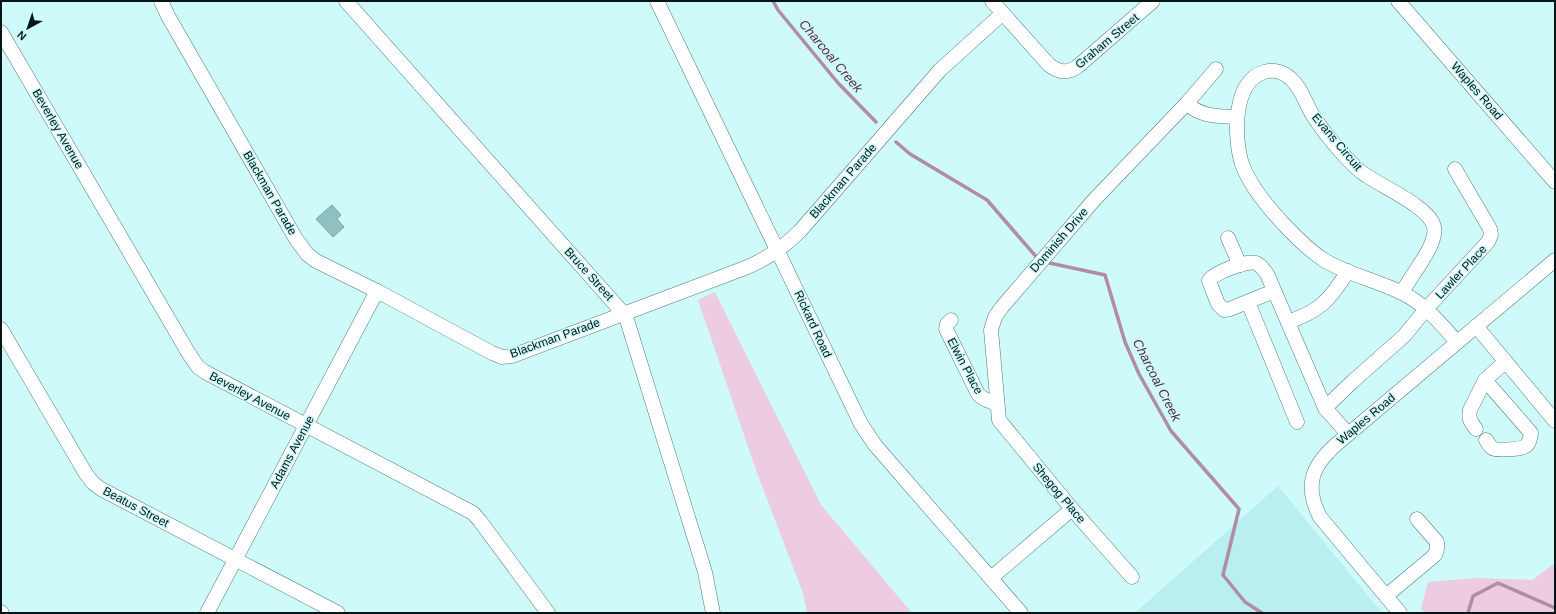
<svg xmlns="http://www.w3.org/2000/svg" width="1556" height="614" viewBox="0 0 1556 614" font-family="Helvetica,sans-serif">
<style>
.built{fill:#b9eff0}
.green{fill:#edcce1}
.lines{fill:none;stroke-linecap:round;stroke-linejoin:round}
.stream{stroke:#b18da4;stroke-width:3.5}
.building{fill:#8fc1c2;stroke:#7aa4a5}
.minor-casing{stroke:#537c7c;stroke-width:15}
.minor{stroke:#fff;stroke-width:14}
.labels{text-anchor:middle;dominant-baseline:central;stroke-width:3;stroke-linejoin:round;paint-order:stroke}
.street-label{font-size:12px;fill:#061616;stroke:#cefafa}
.water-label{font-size:13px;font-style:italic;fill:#572849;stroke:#cefafa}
</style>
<rect width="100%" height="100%" fill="#cefafa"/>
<polygon class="built" points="1278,486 1382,613 1135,613"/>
<g class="green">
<polygon points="715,292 821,505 912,613 807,613 803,593 757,473 698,300"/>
<polygon points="1555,563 1555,613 1425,613 1421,608 1428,582 1476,578 1532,580"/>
</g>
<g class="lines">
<g class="stream">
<polyline points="773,1 778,10 838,83 876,122"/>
<polyline points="896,142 910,154 987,200 1039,260"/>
<polyline points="1045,262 1105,275 1125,342 1139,374 1171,431 1239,509 1223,575 1245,602 1262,613"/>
<polyline points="1468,613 1473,596 1498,583 1555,608"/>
</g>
</g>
<polygon class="building" points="332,205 341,215 337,219 344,227 333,237 316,219"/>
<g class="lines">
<g class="minor-casing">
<g id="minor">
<path d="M 161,1 L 168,16 L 296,239 L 307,254 L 316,261 L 377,291 L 492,353 L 502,357 L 512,356 L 745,268 C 767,259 783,248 800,231 L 940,70 L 1003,13"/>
<polyline points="346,1 623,313 627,320 705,572 713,613"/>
<polyline points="657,1 861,424 875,445 1021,613"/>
<path d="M 992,1 L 1049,65 C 1059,72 1066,74 1077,67 L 1153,1"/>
<polyline points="1398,1 1555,182"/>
<polyline points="1,32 189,354 198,367 205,372 473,513 480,521 548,613"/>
<path d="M 1187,103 C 1199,117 1220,116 1237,117"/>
<polyline points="1228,238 1240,265"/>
<path d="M 1274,291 L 1230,309 L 1224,310 L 1218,304 L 1209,281 C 1213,273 1247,260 1256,263 C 1261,265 1264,270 1267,274 L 1325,408 L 1352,382 L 1404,336 L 1426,309 L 1488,242 L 1491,235 L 1490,229 L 1455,169"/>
<path d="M 1402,293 C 1410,276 1438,245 1434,227 C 1430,206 1377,185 1360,171 C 1343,156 1324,133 1312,114 C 1305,102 1301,87 1290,78 C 1283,72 1273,69 1264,72 C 1232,82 1234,139 1242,164 C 1245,173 1250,181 1255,189 C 1270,211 1302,246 1324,260 C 1348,275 1377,280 1402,293 C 1425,304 1440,323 1457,342"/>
<polyline points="1248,302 1297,422"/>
<path d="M 951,320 L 947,324 L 946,329 L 978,394 C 984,400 989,402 997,403"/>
<path d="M 1288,322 C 1320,311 1330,300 1348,271"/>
<polyline points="1476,326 1555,421"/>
<polyline points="1,329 86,474 93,483 101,489 338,613"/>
<polyline points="1325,408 1348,434"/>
<path d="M 1476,429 C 1471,422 1468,419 1470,410 L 1485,380"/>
<path d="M 1486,440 C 1488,443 1490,446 1492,448 C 1497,451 1518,449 1524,447 C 1530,444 1530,438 1531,433 L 1485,380 L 1505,362"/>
<polyline points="1132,577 1072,509 999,420 991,330 995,317 1002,307 1094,200 1187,103 1216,69"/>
<polyline points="991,578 1072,509"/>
<polyline points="1386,596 1435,555 1437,549 1437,542 1417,519"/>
<polyline points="1,612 2,613"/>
<polyline points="207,613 377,291"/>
<path d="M 1400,613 L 1320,517 C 1303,484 1313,464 1339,442 L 1555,260"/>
</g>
</g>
<use href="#minor" class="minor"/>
</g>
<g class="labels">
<g class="street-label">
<text transform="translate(1107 41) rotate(-40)">Graham Street</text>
<text transform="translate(1477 91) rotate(49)">Waples Road</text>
<text transform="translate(58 129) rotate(60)">Beverley Avenue</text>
<text transform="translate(1337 142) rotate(50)">Evans Circuit</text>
<text transform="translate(843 181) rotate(-49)">Blackman Parade</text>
<text transform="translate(270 193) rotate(60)">Blackman Parade</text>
<text transform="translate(1059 240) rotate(-49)">Dominish Drive</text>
<text transform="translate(1461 272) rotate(-47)">Lawler Place</text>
<text transform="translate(589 274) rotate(48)">Bruce Street</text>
<text transform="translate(813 324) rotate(65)">Rickard Road</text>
<text transform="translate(555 338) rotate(-20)">Blackman Parade</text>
<text transform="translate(965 366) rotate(62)">Elwin Place</text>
<text transform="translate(250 396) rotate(28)">Beverley Avenue</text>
<text transform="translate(1366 419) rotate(-40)">Waples Road</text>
<text transform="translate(292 452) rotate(-62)">Adams Avenue</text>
<text transform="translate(1059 493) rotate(50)">Shegog Place</text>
<text transform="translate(136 507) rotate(28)">Beatus Street</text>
</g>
<g class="water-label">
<text transform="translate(831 56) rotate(50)">Charcoal Creek</text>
<text transform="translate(1157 380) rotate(63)">Charcoal Creek</text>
</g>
</g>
<rect width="1556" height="614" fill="none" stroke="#061616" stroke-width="4"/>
<g transform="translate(28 28) rotate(220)" stroke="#cefafa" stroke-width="3" paint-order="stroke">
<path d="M0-3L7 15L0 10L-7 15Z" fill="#061616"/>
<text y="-6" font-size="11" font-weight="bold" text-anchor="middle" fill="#061616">N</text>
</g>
</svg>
